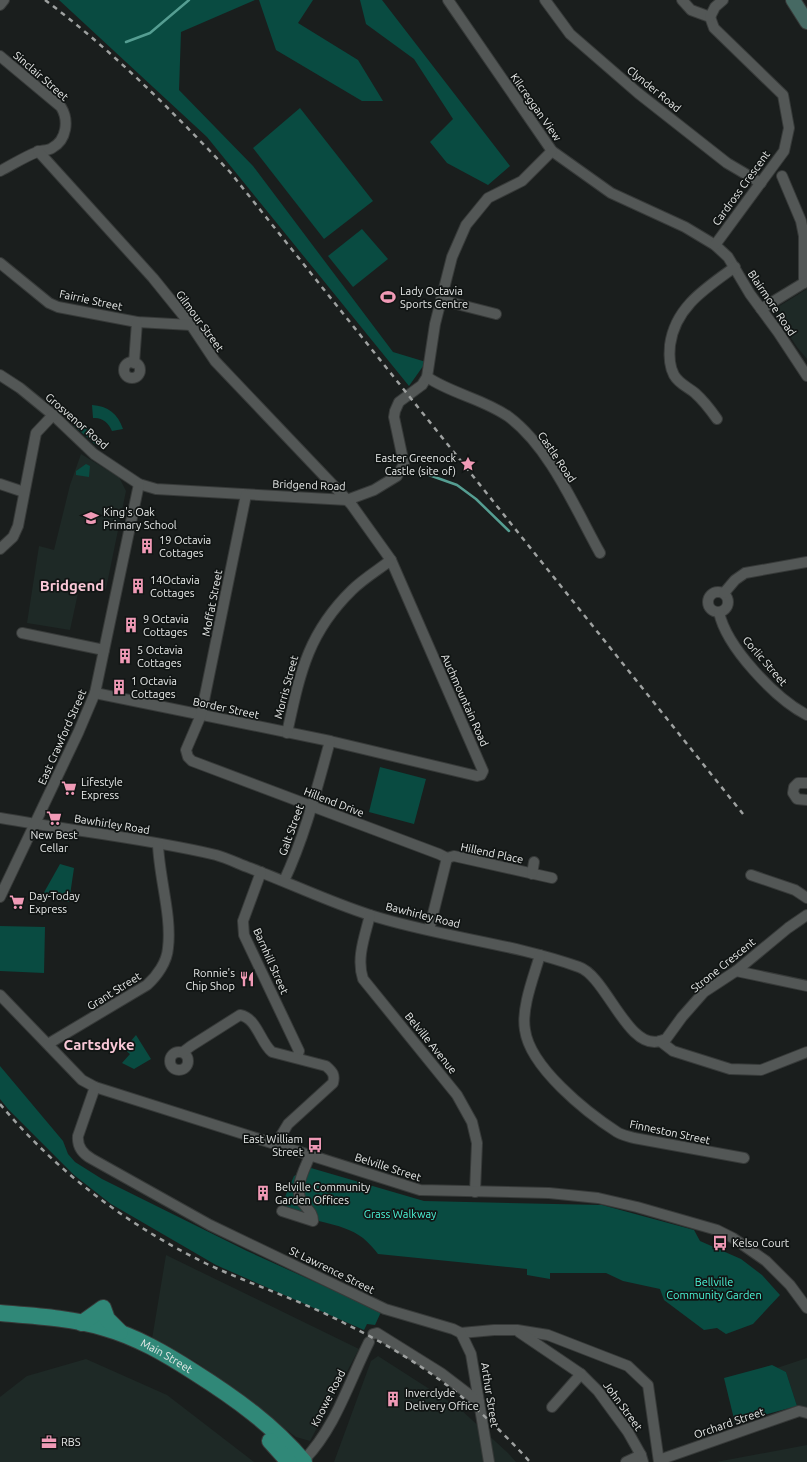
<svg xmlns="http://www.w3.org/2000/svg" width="807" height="1462" viewBox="0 0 807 1462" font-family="Ubuntu,sans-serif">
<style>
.built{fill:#1e2926}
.green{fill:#094b41}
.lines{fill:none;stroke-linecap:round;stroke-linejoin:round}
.stream{stroke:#559e92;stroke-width:2.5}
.minor-casing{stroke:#373a39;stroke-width:12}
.secondary-casing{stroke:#373a39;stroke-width:16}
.trunk-casing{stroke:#373a39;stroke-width:18}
.minor{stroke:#535756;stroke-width:10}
.secondary{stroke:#466963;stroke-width:14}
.trunk{stroke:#308878;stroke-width:16}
.rail{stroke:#9ea1a0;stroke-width:2.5;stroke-dasharray:5 5;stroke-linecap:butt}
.labels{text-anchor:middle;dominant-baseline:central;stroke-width:3.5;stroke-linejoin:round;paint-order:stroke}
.street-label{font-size:11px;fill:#e9ebea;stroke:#111514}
.poi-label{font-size:11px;fill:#e9ebea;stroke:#111514;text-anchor:start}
.park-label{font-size:11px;fill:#4bf8da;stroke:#111514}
.district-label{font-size:15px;font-weight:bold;fill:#fac8d7;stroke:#111514}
</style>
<rect width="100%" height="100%" fill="#1a1e1d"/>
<g class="built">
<polygon points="807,289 807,359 797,347 773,310"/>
<polygon points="81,454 119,477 126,491 106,589 80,584 70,630 27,623 39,546 54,550 70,485"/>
<polygon points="166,1255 359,1349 310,1441 296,1437 196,1362 152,1339"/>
<polygon points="378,1356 459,1408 508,1453 516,1462 334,1462 371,1361"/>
<polygon points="807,1358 807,1410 797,1406 786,1372 777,1368"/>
<polygon points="86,1359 167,1395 254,1462 0,1462 0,1397 27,1376"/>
<polygon points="807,1445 807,1462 716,1462"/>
</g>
<g class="green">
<polygon points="59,0 255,0 181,32 179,90 253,166 393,352 426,362 409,386 207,137"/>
<polygon points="259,0 313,0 298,23 358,60 383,101 362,101 276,50"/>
<polygon points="360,0 382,0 510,166 488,185 447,163 430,142 453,119 414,59 366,24"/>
<polygon points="300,108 373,201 324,239 253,148"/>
<polygon points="362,229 388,259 353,287 328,256"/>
<path d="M 92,405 C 108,406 118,414 123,429 L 112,431 C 109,423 102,417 93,418 Z"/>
<polygon points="77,419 102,439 97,446 73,425"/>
<polygon points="86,464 90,466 89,477 76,475 76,471"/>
<polygon points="380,767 426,779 414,824 369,812"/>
<polygon points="60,864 74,868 69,902 42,896"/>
<polygon points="0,926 45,927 44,973 0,971"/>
<polygon points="136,1035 151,1059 134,1069 122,1063 130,1054 124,1049"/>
<polygon points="0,1066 63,1141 68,1154 75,1162 102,1179 247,1251 381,1312 375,1325 367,1324 364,1330 216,1265 111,1204 74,1175 8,1109 0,1099"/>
<path d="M 311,1168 L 424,1201 L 602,1205 L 694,1230 L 700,1241 L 741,1259 L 762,1275 L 780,1295 L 753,1324 L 726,1334 L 717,1328 L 704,1330 L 664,1300 L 660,1289 L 623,1281 L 606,1273 L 550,1273 L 550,1279 L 527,1275 L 527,1269 L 378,1254 C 374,1249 369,1243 363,1238 C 342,1222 303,1219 278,1213 L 294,1176 Z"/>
<polygon points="772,1365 786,1372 797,1406 735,1423 724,1378"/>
</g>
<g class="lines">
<g class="stream">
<polyline points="126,42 150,33 189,0"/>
<polyline points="429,475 457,485 476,499 509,531"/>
</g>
<g class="minor-casing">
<g id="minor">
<polyline points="448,0 552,151 611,193 685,227 715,245 728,257 750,294 778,332 807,376"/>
<polyline points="545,0 570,34 638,93 727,163 761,183"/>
<polyline points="682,0 691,10 710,17 714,28 783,95 789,128 784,151 715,245"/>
<polyline points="0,5 4,0"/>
<polyline points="710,17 715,7 723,0"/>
<path d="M 0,56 L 61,107 C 69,120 67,140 52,148 C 48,151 41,150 37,152 C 24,157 12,165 0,171"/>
<polyline points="38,151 153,278 191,325 215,361 351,504 391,560 483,771 481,775 477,776 330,741 95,693"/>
<polyline points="782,176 801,221 804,236 804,283"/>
<polyline points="0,263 49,303 58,307 137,322 191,325"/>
<polyline points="441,300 496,314"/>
<polyline points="761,309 807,281"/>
<circle cx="132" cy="370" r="8"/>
<polyline points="134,363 137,322"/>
<polyline points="0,375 20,388 53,415 94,454 139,484 156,489 347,500 374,490 397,476 404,464 394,417 395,411 399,402 422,385 427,377 435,324 452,257 466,225 488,198 522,181 552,151"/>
<path d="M 427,377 C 452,394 484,399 509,417 C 550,448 575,508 600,553"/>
<path d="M 717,419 C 710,409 704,401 695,393 C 688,387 679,384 674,375 C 669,366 669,355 670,345 C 675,307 706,288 735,267"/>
<polyline points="0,484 24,492"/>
<polyline points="246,495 201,715 186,750 188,757 192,761 439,854 447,858"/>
<polyline points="0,549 13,537 18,526 36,433 53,415"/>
<circle cx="718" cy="602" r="10"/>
<polyline points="724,593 735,580 745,573 807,562"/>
<path d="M 719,612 C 726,647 776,699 807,715"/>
<polyline points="22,633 104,650"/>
<path d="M 287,733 C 300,674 307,634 352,590 C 363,579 378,570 391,560"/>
<polyline points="807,783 798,783 794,787 793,793 797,799 807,800"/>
<path d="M 0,818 C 72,831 145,838 216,855 C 227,858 239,864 250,868 C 290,883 329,902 370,915 C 439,937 512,943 579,967 C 606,976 628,1051 660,1041 L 673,1051 L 730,1069 L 761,1070 L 807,1052"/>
<polyline points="447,858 454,856 552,878"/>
<polyline points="261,872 243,921 244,935 299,1051 297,1058"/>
<polyline points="532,874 534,862"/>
<polyline points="751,875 795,890 807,898"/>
<path d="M 284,881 C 305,836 317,788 330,741"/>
<polyline points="0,897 78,733 95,693 139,484"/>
<path d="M 370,915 C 365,936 356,958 363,979 L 457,1095 L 472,1122 L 477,1143 L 475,1192"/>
<polyline points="429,930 447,858"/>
<path d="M 540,955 C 534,976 521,1008 525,1030 C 530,1067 586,1112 617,1132 C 621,1135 628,1136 634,1138 L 744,1158"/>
<polyline points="736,971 807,986"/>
<polyline points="0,995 82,1080 95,1087 420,1190 549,1193 598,1198 637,1207 717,1230 733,1238 766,1261 790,1285 807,1308"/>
<polyline points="660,1041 666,1039 682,1017 704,992 736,971 788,928 807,915"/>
<path d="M 48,1044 L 147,985 C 157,976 167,962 168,948 C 172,916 159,877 158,844"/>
<circle cx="179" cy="1061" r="9"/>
<path d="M 183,1052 L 191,1046 L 240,1015 C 257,1018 260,1042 272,1052 L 326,1066 C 333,1072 335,1075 333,1083 L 288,1124 L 276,1144"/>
<path d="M 95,1087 L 78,1136 C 77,1147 83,1154 92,1159 L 210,1225 L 385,1309 L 453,1329 L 461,1333 L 494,1330 L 517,1330 L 548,1335 L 628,1366 L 648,1385 L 659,1462"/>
<path d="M 282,1211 L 313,1221 C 313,1211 305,1208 301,1200 C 294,1186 306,1167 310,1155"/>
<polyline points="519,1332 581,1374 598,1391 628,1432 641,1455 643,1462"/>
<polyline points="461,1333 471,1354 489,1462"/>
<polyline points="373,1334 377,1333 441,1373 479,1402"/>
<polyline points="552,1407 581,1374"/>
<polyline points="659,1460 799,1411 807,1413"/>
<path d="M 303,1461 C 335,1429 349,1382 369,1342"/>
<polyline points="626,1462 641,1455"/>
</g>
</g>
<g class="secondary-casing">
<polyline id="secondary" points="793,0 807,22"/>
</g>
<g class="trunk-casing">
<g id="trunk">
<path id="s1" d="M 0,1313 C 35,1316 71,1318 105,1328 C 137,1337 166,1354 194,1372 C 235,1398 273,1425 304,1462"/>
<polyline points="82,1323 103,1308 107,1319 120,1332"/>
<polyline points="270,1441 289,1462"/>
</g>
</g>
<use href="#minor" class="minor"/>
<use href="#secondary" class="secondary"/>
<use href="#trunk" class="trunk"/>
<g class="rail">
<path d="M 45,0 C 113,51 172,111 230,172 L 743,814"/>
<path d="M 0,1104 C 57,1172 127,1225 207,1264 C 252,1285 300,1300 344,1323 C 419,1360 474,1400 530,1462"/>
</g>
</g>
<defs>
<g id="stadium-bare" transform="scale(1.2)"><path d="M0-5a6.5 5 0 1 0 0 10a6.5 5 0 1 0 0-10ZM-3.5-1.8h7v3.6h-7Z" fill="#f09ab6" stroke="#111514" stroke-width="2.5" paint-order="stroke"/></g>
<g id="sight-bare" transform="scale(1.2)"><path d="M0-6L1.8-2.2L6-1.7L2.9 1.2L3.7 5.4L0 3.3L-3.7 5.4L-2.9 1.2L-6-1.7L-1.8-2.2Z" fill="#f09ab6" stroke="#111514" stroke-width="2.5" paint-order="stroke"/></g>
<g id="school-bare" transform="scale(1.2)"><path d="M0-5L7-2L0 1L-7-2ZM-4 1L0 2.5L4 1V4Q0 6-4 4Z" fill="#f09ab6" stroke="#111514" stroke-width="2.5" paint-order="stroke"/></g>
<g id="building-bare" transform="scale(1.2)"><path d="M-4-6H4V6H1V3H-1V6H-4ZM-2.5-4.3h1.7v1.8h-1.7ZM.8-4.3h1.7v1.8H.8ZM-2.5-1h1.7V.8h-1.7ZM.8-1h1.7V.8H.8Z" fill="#f09ab6" stroke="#111514" stroke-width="2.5" paint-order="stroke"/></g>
<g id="supermarket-bare" transform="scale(1.2)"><path d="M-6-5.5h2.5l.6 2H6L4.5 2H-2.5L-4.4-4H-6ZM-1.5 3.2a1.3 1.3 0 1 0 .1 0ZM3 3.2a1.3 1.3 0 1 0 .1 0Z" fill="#f09ab6" stroke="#111514" stroke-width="2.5" paint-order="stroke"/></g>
<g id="restaurant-bare" transform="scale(1.2)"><path d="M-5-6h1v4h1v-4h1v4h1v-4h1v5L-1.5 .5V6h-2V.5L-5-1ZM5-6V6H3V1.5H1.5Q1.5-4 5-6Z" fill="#f09ab6" stroke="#111514" stroke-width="2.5" paint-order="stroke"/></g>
<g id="bus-bare" transform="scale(1.2)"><path d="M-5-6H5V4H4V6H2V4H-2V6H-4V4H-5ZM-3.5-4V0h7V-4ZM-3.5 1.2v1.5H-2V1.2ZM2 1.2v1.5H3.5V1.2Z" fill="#f09ab6" stroke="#111514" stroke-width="2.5" paint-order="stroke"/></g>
<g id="office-bare" transform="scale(1.2)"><path d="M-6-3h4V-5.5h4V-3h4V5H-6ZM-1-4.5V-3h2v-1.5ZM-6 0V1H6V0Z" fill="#f09ab6" stroke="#111514" stroke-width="2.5" paint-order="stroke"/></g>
</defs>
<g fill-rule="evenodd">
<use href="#stadium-bare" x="388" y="297"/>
<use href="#sight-bare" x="468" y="464"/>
<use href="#school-bare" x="91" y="518"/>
<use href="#building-bare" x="147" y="546"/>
<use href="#building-bare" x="138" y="586"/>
<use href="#building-bare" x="131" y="625"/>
<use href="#building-bare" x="125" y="656"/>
<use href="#building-bare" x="119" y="687"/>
<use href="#supermarket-bare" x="69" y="788"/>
<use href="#supermarket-bare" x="54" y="818"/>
<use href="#supermarket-bare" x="17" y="902"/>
<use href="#restaurant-bare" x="247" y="979"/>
<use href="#bus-bare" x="315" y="1145"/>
<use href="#building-bare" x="263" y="1193"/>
<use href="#bus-bare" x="720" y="1243"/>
<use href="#building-bare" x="393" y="1399"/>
<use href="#office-bare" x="49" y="1442"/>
</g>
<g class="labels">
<g class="street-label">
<text transform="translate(41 76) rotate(41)">Sinclair Street</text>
<text transform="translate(654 89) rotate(39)">Clynder Road</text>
<text transform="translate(536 107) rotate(55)">Kilcreggan View</text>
<text transform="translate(741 188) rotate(-54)">Cardross Crescent</text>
<text transform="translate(91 300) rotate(12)">Fairrie Street</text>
<text transform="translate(772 303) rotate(56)">Blairmore Road</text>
<text transform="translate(200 321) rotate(54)">Gilmour Street</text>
<text transform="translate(77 421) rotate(41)">Grosvenor Road</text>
<text transform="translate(557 457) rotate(56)">Castle Road</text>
<text transform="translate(309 485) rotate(2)">Bridgend Road</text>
<text transform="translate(212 603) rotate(-79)">Moffat Street</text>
<text transform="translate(765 661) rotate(49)">Corlic Street</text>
<text transform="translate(286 687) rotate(-75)">Morris Street</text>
<text transform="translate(465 700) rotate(66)">Auchmountain Road</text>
<text transform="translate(226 708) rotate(12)">Border Street</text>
<text transform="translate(62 737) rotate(-66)">East Crawford Street</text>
<text transform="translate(334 802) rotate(21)">Hillend Drive</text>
<text transform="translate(112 824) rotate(9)">Bawhirley Road</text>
<text transform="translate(291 830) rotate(-70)">Galt Street</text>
<text transform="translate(492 853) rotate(12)">Hillend Place</text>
<text transform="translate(423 915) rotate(14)">Bawhirley Road</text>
<text transform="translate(271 961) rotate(66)">Barnhill Street</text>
<text transform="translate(723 965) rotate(-39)">Strone Crescent</text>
<text transform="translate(114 991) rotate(-32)">Grant Street</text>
<text transform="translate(431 1043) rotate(51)">Belville Avenue</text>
<text transform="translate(670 1132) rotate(12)">Finneston Street</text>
<text transform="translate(388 1167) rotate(18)">Belville Street</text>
<text transform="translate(332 1270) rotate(26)">St Lawrence Street</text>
<text stroke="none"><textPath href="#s1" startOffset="174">Main Street</textPath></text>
<text transform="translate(490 1395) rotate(81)">Arthur Street</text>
<text transform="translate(328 1398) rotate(-63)">Knowe Road</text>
<text transform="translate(623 1406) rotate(54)">John Street</text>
<text transform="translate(729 1423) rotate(-19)">Orchard Street</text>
</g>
<g class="poi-label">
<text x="400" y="291">Lady Octavia<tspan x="400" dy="13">Sports Centre</tspan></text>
<text x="456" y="458" text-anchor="end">Easter Greenock<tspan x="456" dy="13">Castle (site of)</tspan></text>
<text x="103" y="512">King's Oak<tspan x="103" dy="13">Primary School</tspan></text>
<text x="159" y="540">19 Octavia<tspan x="159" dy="13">Cottages</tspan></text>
<text x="150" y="580">14Octavia<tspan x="150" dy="13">Cottages</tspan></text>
<text x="143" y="619">9 Octavia<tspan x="143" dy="13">Cottages</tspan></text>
<text x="137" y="650">5 Octavia<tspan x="137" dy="13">Cottages</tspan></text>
<text x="131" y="681">1 Octavia<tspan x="131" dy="13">Cottages</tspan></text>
<text x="81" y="782">Lifestyle<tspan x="81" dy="13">Express</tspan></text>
<text x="54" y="835" text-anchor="middle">New Best<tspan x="54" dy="13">Cellar</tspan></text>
<text x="29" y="896">Day-Today<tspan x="29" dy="13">Express</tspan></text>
<text x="235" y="973" text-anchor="end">Ronnie's<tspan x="235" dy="13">Chip Shop</tspan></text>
<text x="303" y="1139" text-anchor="end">East William<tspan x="303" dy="13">Street</tspan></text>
<text x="275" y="1187">Belville Community<tspan x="275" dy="13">Garden Offices</tspan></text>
<text x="732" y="1243">Kelso Court</text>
<text x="405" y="1393">Inverclyde<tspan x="405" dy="13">Delivery Office</tspan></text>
<text x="61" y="1442">RBS</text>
</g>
<g class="park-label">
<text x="400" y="1214">Grass Walkway</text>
<text x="714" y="1282">Bellville<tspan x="714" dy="13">Community Garden</tspan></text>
</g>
<g class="district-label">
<text x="72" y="585">Bridgend</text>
<text x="99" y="1044">Cartsdyke</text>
</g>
</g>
</svg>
